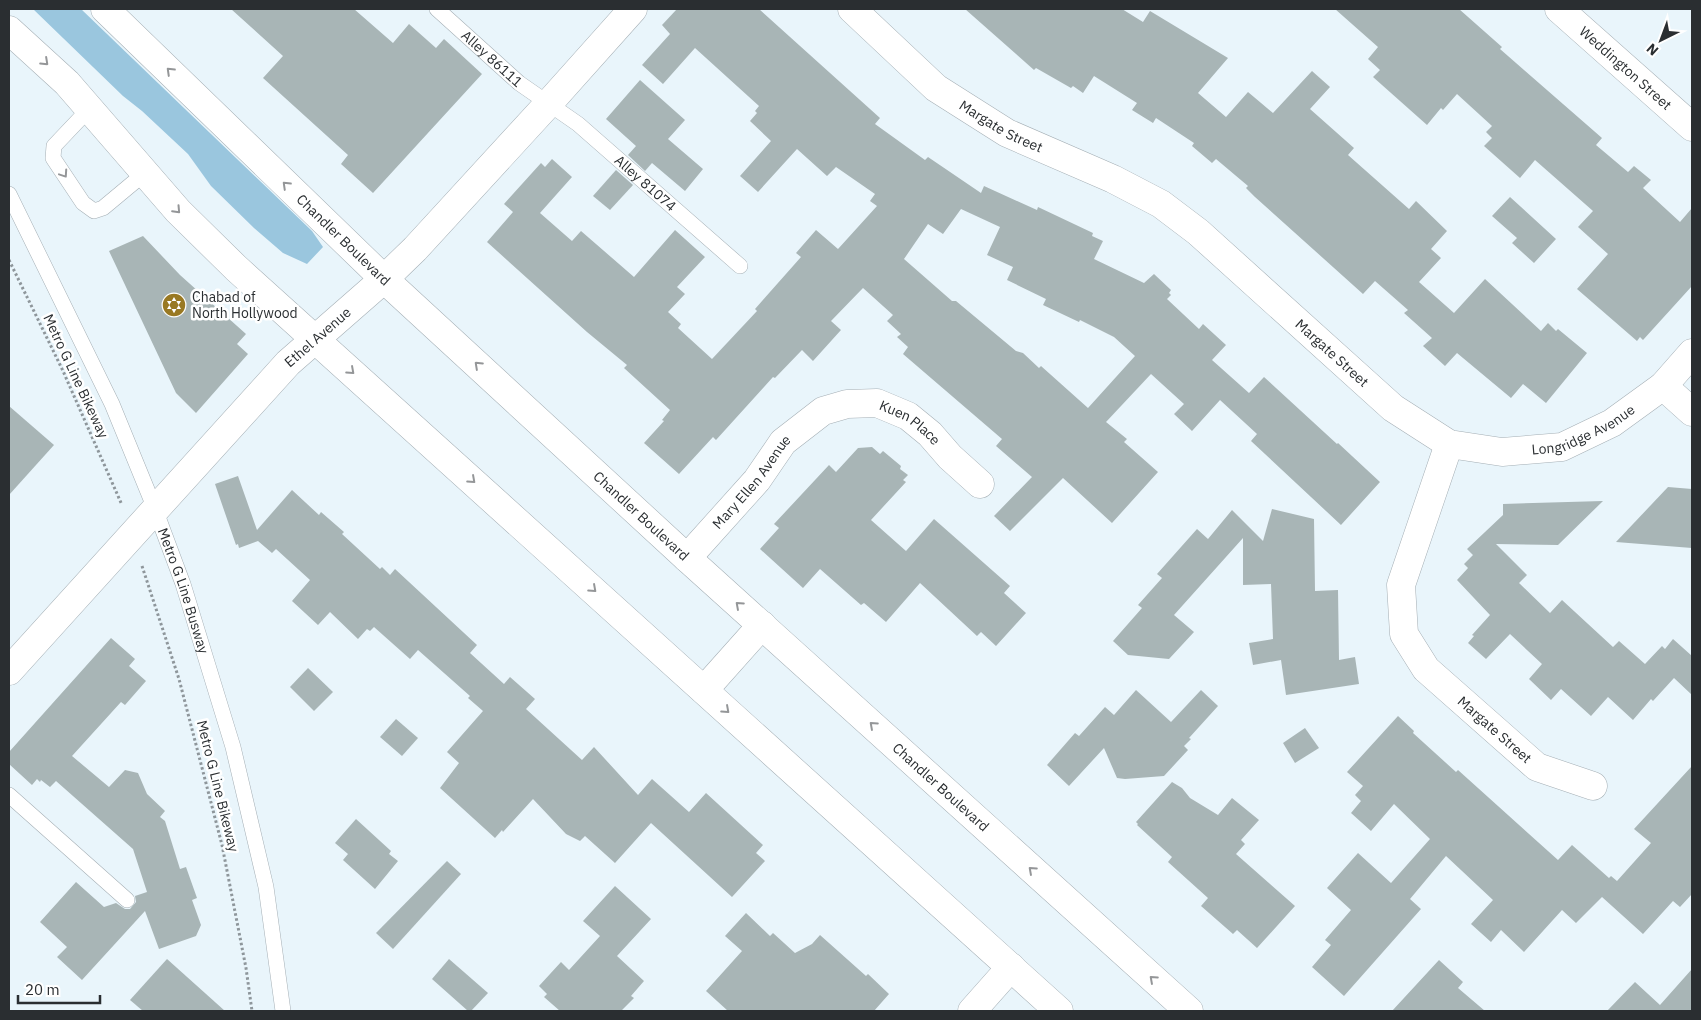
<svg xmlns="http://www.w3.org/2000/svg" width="1701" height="1020" viewBox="0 0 1701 1020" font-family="'IBM Plex Sans',sans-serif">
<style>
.forest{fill:#9ac6de}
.building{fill:#a8b5b6;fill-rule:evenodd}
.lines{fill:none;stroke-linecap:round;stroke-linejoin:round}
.service-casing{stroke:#a5afb5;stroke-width:16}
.minor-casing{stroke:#a5afb5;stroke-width:29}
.tertiary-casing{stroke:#a5afb5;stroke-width:29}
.path{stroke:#8e969b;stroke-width:3;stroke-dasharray:2.5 2.5;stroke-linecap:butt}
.service{stroke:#fff;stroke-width:15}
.minor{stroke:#fff;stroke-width:28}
.tertiary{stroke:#fff;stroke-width:28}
.oneway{stroke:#949698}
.labels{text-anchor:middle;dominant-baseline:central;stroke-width:5;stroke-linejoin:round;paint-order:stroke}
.street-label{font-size:14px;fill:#2a2e31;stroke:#fff}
.poi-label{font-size:14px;fill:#2a2e31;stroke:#fff;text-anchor:start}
</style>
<rect width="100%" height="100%" fill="#e9f5fb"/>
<polygon class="forest" points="33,9 81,9 312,231 323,247 307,264 283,253 254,228 211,186 188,154 142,111 123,96"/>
<g class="building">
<polygon points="231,9 354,9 393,43 409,24 436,48 444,39 482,74 373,193 341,164 348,155 263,78 283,56"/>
<path d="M 677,9 L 759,9 L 880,118 L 875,124 L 925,160 L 928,157 L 981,193 L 984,186 L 1037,210 L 1038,207 L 1093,233 L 1092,236 L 1103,241 L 1094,259 L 1144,283 L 1154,274 L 1171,290 L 1169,293 L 1171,295 L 1167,299 L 1199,329 L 1203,324 L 1226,345 L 1212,360 L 1249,393 L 1264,377 L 1337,444 L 1338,443 L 1380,482 L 1341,525 L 1251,441 L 1257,434 L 1220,400 L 1192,431 L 1174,414 L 1184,404 L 1151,374 L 1106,422 L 1127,439 L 1124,442 L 1158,472 L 1112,523 L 1063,478 L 1010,531 L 994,516 L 1032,477 L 996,446 L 1002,439 L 903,354 L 908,347 L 897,337 L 901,334 L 887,321 L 893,315 L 863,288 L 831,321 L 841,330 L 813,361 L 802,350 L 775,378 L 773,377 L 716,440 L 713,437 L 679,474 L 644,443 L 664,421 L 662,420 L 670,410 L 624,368 L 627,365 L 587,332 L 487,242 L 513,212 L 504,204 L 541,163 L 545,167 L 552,159 L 572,177 L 540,213 L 572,241 L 581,231 L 634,277 L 675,230 L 705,257 L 677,287 L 685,294 L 668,312 L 681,324 L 678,328 L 712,359 L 757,311 L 755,309 L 801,257 L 796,253 L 816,230 L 838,249 L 877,206 L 870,201 L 875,194 L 836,167 L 827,176 L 797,149 L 758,192 L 740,176 L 771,141 L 750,121 L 757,113 L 755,111 L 759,106 L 695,48 L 663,84 L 642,65 L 670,34 L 662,25 ZM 961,209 L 1000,227 L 987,255 L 1013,267 L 1007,280 L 1046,299 L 1043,305 L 1079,322 L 1080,320 L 1114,337 L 1135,356 L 1088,408 L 1041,366 L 1039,368 L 1023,353 L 1016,351 L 956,301 L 952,301 L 904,259 L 928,224 L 943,234 Z"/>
<polygon points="965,9 1122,9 1143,22 1150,11 1228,58 1198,93 1226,117 1248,92 1273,113 1312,71 1330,87 1310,109 1354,148 1348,155 1409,209 1416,201 1447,231 1431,249 1441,258 1419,282 1454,313 1485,279 1541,331 1548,323 1556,331 1558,329 1587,353 1546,403 1523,384 1511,398 1457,353 1445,366 1423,346 1432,338 1404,313 1408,310 1375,281 1363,294 1255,197 1246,188 1248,186 1216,159 1212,163 1192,146 1194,143 1156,118 1153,123 1132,110 1137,103 1094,76 1083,93 1073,86 1071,88 1036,68 1034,70"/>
<polygon points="1335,9 1459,9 1502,47 1500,49 1602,138 1596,145 1628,172 1634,166 1651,180 1643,188 1680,222 1692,208 1692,286 1643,340 1640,337 1637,341 1577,289 1608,254 1578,227 1593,211 1535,160 1520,178 1484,146 1492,138 1486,132 1492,126 1457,94 1443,110 1441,108 1427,125 1373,77 1380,70 1368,59 1378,47"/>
<polygon points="640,80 685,120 668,139 703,169 685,191 652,163 645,171 628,155 636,146 606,119"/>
<polygon points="616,170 633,185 610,210 593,196"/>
<polygon points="1510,197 1556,239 1534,263 1512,243 1517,238 1492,216"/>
<polygon points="143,236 180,275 246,334 237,344 248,354 196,413 176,393 109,251"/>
<polygon points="9,406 54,445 9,495"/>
<polygon points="872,447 880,454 883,451 901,466 900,469 908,475 903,480 906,482 871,520 906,551 934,519 1010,586 1004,593 1026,613 996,646 981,632 977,636 920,583 886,622 864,603 861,605 820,569 803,588 760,549 779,528 774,524 829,465 836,472 858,448"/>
<polygon points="238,476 257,530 292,490 319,515 321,512 344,532 342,534 380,569 382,567 390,575 395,569 477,645 470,653 504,684 510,677 535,699 526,709 582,760 594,747 638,795 652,779 689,812 706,793 763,845 756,853 765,861 732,897 651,823 615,863 585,836 580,841 566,834 533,799 503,832 502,830 495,838 440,788 459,763 447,752 483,711 468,698 470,696 418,650 410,659 374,627 370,631 367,629 358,639 330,612 318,625 292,601 310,580 276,549 272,553 258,541 239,548 238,544 236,545 215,484"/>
<polygon points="1668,487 1692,489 1692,548 1616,542"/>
<polygon points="1603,501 1558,545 1496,544 1527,575 1519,583 1550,613 1562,600 1613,647 1619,641 1645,664 1662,646 1665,649 1673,639 1692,656 1692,695 1674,678 1653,701 1651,699 1633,720 1608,697 1591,716 1561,689 1551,700 1529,679 1542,664 1510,634 1486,659 1468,643 1474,636 1472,635 1490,615 1457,580 1468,568 1464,564 1473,555 1467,549 1503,515 1503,504"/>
<polygon points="1272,509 1314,519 1315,591 1338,590 1339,660 1355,657 1359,684 1286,695 1281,660 1253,665 1249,643 1273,639 1271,584 1243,585 1243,538 1174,615 1194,632 1169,659 1128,655 1113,641 1142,608 1138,605 1162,578 1157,574 1197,529 1208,539 1232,510 1263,541"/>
<polygon points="111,638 135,659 129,666 146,681 125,705 121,702 72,756 109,787 125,770 138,773 147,794 165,811 160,817 165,821 180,869 186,867 197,898 192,900 201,925 196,936 159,949 145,911 82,980 57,957 67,947 40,922 76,882 104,907 116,903 125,909 130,909 136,902 135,896 147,892 133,849 56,781 50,787 41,780 40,782 37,779 32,785 9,764 9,752"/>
<polygon points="308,668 333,692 314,711 290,687"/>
<polygon points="1136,690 1171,722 1201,690 1218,706 1189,738 1191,739 1184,746 1188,750 1164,776 1125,779 1117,778 1104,748 1069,786 1047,765 1075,733 1079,736 1105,707 1114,715"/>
<polygon points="1398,716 1414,731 1413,733 1456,772 1458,770 1558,860 1572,845 1609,878 1611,876 1617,881 1651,843 1634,829 1692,766 1692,894 1680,907 1673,901 1643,934 1602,897 1576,923 1562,910 1524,952 1501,930 1491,942 1471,924 1493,900 1446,856 1410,899 1421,909 1344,996 1312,967 1331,945 1325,940 1351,910 1327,888 1358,853 1391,883 1430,839 1394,804 1371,831 1351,813 1361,801 1355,795 1363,786 1347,772"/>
<polygon points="396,719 418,738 402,756 380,737"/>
<polygon points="1305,728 1319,748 1295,763 1283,743"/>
<polygon points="1172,782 1182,788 1190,798 1218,815 1232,798 1259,820 1241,840 1245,844 1236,854 1295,906 1257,948 1237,930 1233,934 1201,906 1208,898 1168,862 1172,857 1137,825 1138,824 1136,822"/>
<polygon points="356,819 391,851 389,854 398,861 375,889 343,860 348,854 335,843"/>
<polygon points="447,861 461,874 393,949 376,933"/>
<polygon points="615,886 651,919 617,956 644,981 631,996 634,998 621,1011 560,1011 544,997 547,994 539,986 561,962 569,970 600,936 583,921"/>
<polygon points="746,913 770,936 773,933 795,953 812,944 820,935 866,976 868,974 889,994 874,1011 728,1011 706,991 742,951 725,936"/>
<polygon points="167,959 225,1011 143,1011 130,1000"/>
<polygon points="449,959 488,993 471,1011 468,1011 432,979"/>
<polygon points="1439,960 1463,982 1458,988 1485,1011 1392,1011"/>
<polygon points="1692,969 1692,1011 1607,1011 1635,982 1660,1005"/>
</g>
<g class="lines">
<g class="service-casing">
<g id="service">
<path id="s1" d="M 437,9 L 519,83 L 578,124 L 740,266"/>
<polyline points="90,108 54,146 53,158 83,203 94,211 103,208 145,173"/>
<path id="s2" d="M 9,194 L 112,404 L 155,509 L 183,584 L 233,747 L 266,887 L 283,1011"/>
<polyline points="9,795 127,900"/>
</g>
</g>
<g class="minor-casing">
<g id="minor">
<path id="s3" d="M 852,9 L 936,88 L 1007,133 L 1113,179 L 1161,204 L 1198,232 L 1393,408 L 1449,444 L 1502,452 L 1562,447 L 1612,423 L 1663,386 L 1692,353"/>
<path id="s4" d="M 1559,9 L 1692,127"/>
<polyline points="1663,386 1692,412"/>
<path id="s5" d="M 1449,444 L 1401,585 L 1404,634 L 1426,669 L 1537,767 L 1593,786"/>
<path id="s6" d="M 687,558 L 757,480 L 783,442 L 823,411 L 847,404 L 877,403 L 908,416 L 930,434 L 950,457 L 980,484"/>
<path id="s7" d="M 9,671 L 288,363 L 384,279 L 415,249 L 549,103 L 633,9"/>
<polyline points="972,1011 1011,967"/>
</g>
</g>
<g class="tertiary-casing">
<g id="tertiary">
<path id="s8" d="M 105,9 L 384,279 L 687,558 L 1189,1011"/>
<polyline points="9,30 67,83 178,211 236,268 1059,1011"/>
<polyline points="704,690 762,625"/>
</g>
</g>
<g class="path">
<polyline points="9,260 63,371 122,505"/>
<polyline points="142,566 179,679 222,845 246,968 252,1011"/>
</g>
<use href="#service" class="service"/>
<use href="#minor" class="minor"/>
<use href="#tertiary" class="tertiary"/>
</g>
<defs><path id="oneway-chevron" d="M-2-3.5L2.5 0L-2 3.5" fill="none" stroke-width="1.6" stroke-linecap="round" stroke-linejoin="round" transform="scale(1.25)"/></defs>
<g class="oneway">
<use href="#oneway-chevron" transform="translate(45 62) rotate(43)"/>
<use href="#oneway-chevron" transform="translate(170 71) rotate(-136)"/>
<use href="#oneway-chevron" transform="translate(64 174) rotate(56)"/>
<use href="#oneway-chevron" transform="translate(286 185) rotate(-136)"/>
<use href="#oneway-chevron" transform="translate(177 210) rotate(47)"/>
<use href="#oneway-chevron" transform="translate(478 365) rotate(-137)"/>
<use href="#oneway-chevron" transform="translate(351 371) rotate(42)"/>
<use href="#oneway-chevron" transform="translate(472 480) rotate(42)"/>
<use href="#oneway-chevron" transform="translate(593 589) rotate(42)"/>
<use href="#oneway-chevron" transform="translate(739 605) rotate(-138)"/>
<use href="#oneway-chevron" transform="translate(726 710) rotate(42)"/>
<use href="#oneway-chevron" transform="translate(873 725) rotate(-138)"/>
<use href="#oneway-chevron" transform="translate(1032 870) rotate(-138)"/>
<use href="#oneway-chevron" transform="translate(1153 979) rotate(-138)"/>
</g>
<defs>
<g id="synagogue-disc" transform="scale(1.25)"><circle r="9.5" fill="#997923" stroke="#fff"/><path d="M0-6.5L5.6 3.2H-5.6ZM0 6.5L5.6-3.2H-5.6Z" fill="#fff"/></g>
</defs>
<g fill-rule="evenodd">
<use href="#synagogue-disc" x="174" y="305"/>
</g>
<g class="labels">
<g class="street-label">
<text stroke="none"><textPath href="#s1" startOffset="74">Alley 86111</textPath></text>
<text stroke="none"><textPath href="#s4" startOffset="89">Weddington Street</textPath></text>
<text stroke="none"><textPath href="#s3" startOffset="191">Margate Street</textPath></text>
<text stroke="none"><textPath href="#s1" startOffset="272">Alley 81074</textPath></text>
<text stroke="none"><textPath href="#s8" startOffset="332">Chandler Boulevard</textPath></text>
<text stroke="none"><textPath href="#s7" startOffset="455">Ethel Avenue</textPath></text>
<text stroke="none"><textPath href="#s3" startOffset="596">Margate Street</textPath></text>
<text transform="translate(76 376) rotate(65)">Metro G Line Bikeway</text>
<text stroke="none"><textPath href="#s6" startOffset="295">Kuen Place</textPath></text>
<text stroke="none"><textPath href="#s3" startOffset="884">Longridge Avenue</textPath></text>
<text stroke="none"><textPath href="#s6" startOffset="100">Mary Ellen Avenue</textPath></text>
<text stroke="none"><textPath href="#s8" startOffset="738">Chandler Boulevard</textPath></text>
<text stroke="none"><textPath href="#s2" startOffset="434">Metro G Line Busway</textPath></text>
<text stroke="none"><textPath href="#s5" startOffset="331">Margate Street</textPath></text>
<text transform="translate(218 786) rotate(76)">Metro G Line Bikeway</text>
<text stroke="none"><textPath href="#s8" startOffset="1142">Chandler Boulevard</textPath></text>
</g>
<g class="poi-label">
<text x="192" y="297">Chabad of<tspan x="192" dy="16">North Hollywood</tspan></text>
</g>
</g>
<rect width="1701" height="1020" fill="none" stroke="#2a2e31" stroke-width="20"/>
<g transform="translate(1661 40) rotate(222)" stroke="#ffffff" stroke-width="4" paint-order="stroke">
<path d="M0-4L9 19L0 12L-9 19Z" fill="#2a2e31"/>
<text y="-8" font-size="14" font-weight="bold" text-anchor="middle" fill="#2a2e31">N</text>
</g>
<path d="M18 995v8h82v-8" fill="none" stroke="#2a2e31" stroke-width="2.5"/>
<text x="25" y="995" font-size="15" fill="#2a2e31" stroke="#ffffff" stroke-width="4" paint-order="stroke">20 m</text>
</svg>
